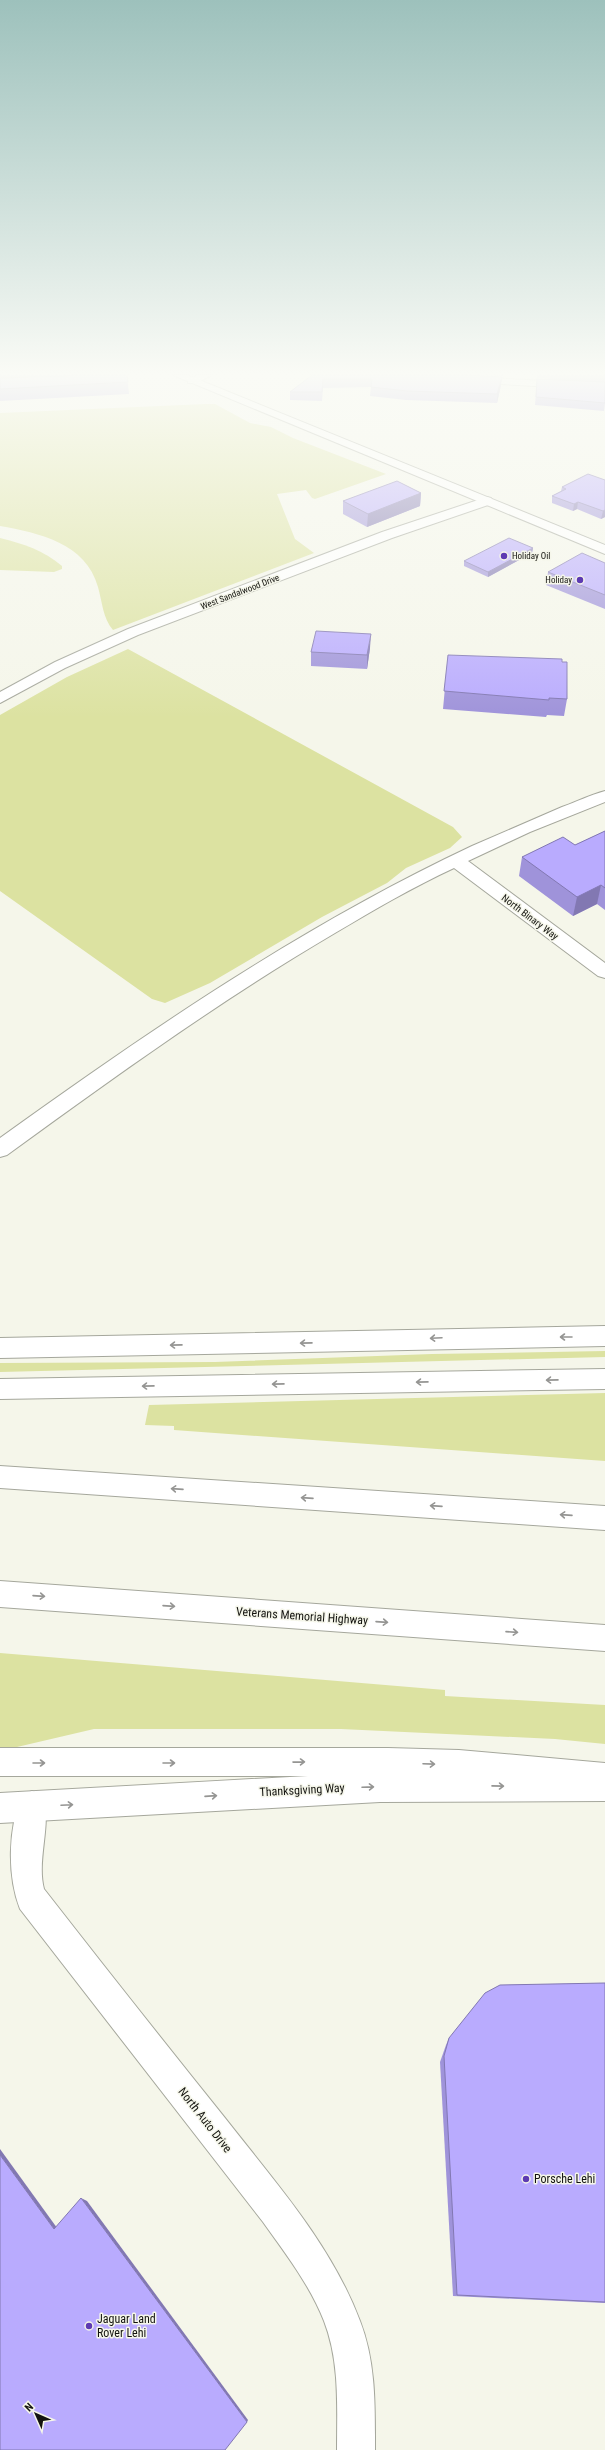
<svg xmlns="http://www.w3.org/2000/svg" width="605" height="2450" viewBox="0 0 605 2450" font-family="'Roboto Condensed',sans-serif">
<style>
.green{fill:#dce2a1}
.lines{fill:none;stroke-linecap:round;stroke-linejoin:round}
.minor-casing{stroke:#a5a79c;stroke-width:2}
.major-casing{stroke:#a5a79c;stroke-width:2}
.highway-casing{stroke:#a5a79c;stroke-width:2}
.minor{fill:#fff;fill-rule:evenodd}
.major{fill:#fff;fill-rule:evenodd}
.highway{fill:#fff;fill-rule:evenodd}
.wall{fill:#9f93da}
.shaded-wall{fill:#8278b2}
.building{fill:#b9abfe;stroke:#8278b2}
.oneway{stroke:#959593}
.poi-dot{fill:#5d3ab2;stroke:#f5f6ea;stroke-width:1.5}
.labels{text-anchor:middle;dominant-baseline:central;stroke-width:3;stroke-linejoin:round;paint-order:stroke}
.far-poi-label{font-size:9px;fill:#13130f;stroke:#f5f6ea;text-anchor:start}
.far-street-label{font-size:9px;fill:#13130f;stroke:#f5f6ea}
.street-label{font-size:10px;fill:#13130f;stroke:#f5f6ea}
.near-street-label{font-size:12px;fill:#13130f;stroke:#f5f6ea}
.near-poi-label{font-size:12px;fill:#13130f;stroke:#f5f6ea;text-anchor:start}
</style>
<rect width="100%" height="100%" fill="#f5f6ea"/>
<g class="green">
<path d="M 206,404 L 215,404 L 250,423 L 271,427 L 293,438 L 386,474 L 315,499 L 312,498 L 306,490 L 277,494 L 295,539 L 314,553 L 113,630 C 103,619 102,601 98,587 C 86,543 39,533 0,526 L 0,413 Z"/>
<path d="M 0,538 C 24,544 43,550 62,566 L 62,569 L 54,572 L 0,570 Z"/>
<polygon points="128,649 453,827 462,837 450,848 406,868 387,883 322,917 210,983 165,1003 152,999 0,891 0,715 67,677"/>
<polygon points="605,1351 605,1357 0,1372 0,1363 215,1362 432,1354"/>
<polygon points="605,1393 605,1461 174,1430 174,1426 145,1425 149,1405"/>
<polygon points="0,1653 445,1690 445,1696 605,1705 605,1744 555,1739 341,1729 94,1729 17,1747 0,1748"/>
</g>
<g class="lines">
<g class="minor-casing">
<g id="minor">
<polygon points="198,375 212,375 196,383 188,383 188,379"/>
<polygon points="471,377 605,384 605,390 467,382 465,380"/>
<polygon points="487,497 491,498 493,501 491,504 392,538 138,635 65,668 0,703 0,692 55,662 128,629 382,532"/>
<path d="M 605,791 L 605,802 L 530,832 L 468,861 L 605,963 L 605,978 L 598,976 L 454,868 C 413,887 374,910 335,933 C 221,1000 114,1077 7,1155 L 0,1157 L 0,1138 C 150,1030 304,925 472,846 C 502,833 532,820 562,807 C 576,802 590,795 605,791 Z"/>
<path d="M 32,1791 L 42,1796 C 53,1821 36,1859 44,1889 C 104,1966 164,2042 225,2118 C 275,2182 331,2244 360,2321 C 376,2362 375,2406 375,2450 L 337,2450 C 337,2407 340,2362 324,2321 C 310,2285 285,2253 263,2222 L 20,1909 C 7,1876 8,1828 22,1796 Z"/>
</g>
</g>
<g class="major-casing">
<g id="major">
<polygon points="173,375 187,375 605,545 605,554"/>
<polygon points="605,1326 605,1346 0,1358 0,1338"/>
<polygon points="605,1771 605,1801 380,1802 0,1823 0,1793 380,1772"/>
</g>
</g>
<g class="highway-casing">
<g id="highway">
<polygon points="605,1369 605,1389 0,1399 0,1379"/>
<polygon points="0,1466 605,1506 605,1530 0,1488"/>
<polygon points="0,1581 605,1625 605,1651 0,1607"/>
<polygon points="0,1748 388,1748 459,1750 605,1763 605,1793 459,1780 388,1776 0,1776"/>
</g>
</g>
<use href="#minor" class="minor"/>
<use href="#major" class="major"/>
<use href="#highway" class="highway"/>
</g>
<g class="wall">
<polygon points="0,375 127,375 129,394 0,401"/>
<polygon points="312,375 501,385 497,403 406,400 370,396 371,387 323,388 322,401 290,400 290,392"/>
<polygon points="479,375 503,375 503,376"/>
<polygon points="537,375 605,375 605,403 604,411 535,405 537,379 569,380 537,378"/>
<polygon points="605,480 605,517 601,519 577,509 573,511 552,503 552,496 561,491 562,487"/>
<polygon points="421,493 420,506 367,527 343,514 343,501"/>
<polygon points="533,548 532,553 488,577 464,566 464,561"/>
<polygon points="605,563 605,609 546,585 548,572"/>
<polygon points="370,648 367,669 311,666 311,652"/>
<polygon points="448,655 567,699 564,716 547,715 546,717 443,709"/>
<polygon points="605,831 605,910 597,904 573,916 519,876 522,857 575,845"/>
<polygon points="605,1983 605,2303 453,2296 440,2062 446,2045 449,2038"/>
</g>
<g class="shaded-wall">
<polygon points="502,377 501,385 497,403 497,394"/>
<polygon points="421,493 420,506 367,527 368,514"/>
<polygon points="578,502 577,509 573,511 574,504"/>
<polygon points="605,510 605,517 601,519 603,511"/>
<polygon points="533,548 532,553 488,577 488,572"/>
<polygon points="371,634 370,648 367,669 367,655"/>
<polygon points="601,885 597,904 573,916 577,897"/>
<polygon points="0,2149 60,2232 54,2229 0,2155"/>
<polygon points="81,2198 87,2201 248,2420 247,2422"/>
</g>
<g class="building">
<polygon points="73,375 127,375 128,382 0,389 0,378 67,376"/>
<polygon points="312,375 467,375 502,377 497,394 407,391 371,387 372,379 323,379 322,392 290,392"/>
<polygon points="537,379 605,382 605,403 536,397"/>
<polygon points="588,474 605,480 605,510 603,511 578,502 574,504 552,496 566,489 562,487"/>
<polygon points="397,481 421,493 368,514 343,501"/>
<polygon points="509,538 533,548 488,572 464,561"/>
<polygon points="582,553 605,563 605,595 548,572"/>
<polygon points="316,631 371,634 367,655 311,652"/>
<polygon points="448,655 562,659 562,662 567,662 567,699 549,698 549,700 444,691"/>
<polygon points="605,831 605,888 601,885 577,897 522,857 563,837 575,845"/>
<polygon points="605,1983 605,2302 457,2295 444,2056 449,2038 485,1993 500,1985"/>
<polygon points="0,2155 54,2229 81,2198 247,2422 225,2450 0,2450"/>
</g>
<defs><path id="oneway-shaft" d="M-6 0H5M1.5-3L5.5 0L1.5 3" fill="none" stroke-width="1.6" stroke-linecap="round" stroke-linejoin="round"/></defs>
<g class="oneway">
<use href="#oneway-shaft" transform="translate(566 1337) rotate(180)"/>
<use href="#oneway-shaft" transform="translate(436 1338) rotate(177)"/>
<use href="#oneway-shaft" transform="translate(306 1343) rotate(179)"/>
<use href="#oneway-shaft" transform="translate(176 1345) rotate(179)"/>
<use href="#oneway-shaft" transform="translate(552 1380) rotate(179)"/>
<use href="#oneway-shaft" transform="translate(422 1382) rotate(179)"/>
<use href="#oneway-shaft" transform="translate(278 1384) rotate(179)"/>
<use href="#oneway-shaft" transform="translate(148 1386) rotate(179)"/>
<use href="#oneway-shaft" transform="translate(177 1489) rotate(-176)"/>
<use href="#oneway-shaft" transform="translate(307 1498) rotate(-176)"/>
<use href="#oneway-shaft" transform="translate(436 1506) rotate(-176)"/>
<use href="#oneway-shaft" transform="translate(566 1515) rotate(-176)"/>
<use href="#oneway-shaft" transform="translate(39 1596) rotate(4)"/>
<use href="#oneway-shaft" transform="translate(169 1606) rotate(4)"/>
<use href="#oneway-shaft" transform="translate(382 1622) rotate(4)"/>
<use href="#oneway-shaft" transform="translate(512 1632) rotate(4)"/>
<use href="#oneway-shaft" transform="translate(299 1762) rotate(-1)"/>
<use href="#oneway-shaft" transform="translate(39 1763)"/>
<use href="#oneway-shaft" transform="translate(169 1763)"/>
<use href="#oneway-shaft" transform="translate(429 1764) rotate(2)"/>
<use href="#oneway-shaft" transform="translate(498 1786) rotate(1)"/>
<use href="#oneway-shaft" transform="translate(368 1787) rotate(-2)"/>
<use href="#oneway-shaft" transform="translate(211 1796) rotate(-4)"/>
<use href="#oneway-shaft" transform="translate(67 1805) rotate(-3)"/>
</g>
<linearGradient id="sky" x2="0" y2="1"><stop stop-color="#9dc1bc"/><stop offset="0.52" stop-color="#fafbf6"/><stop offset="1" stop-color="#fafbf6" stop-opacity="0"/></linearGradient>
<rect width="605" height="718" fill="url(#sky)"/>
<g class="poi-dot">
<circle cx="504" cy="556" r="4"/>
<circle cx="580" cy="580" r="4"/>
<circle cx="526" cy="2179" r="4"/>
<circle cx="89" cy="2326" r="4"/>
</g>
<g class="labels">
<g class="far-poi-label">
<text x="512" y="556">Holiday Oil</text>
<text x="572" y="580" text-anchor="end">Holiday</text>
</g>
<g class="far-street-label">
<text transform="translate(240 592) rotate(-21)">West Sandalwood Drive</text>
</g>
<g class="street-label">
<text transform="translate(530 917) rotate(37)">North Binary Way</text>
</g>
<g class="near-street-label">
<text transform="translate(302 1616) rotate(4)">Veterans Memorial Highway</text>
<text transform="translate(302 1790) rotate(-3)">Thanksgiving Way</text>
<text transform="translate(205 2120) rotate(52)">North Auto Drive</text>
</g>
<g class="near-poi-label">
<text x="534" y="2179">Porsche Lehi</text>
<text x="97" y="2319">Jaguar Land<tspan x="97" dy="14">Rover Lehi</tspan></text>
</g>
</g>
<g transform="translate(36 2414) rotate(315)" stroke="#f5f6ea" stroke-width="3" paint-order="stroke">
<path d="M0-3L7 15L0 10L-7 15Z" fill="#13130f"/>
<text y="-6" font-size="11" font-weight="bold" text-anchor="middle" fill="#13130f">N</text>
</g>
</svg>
